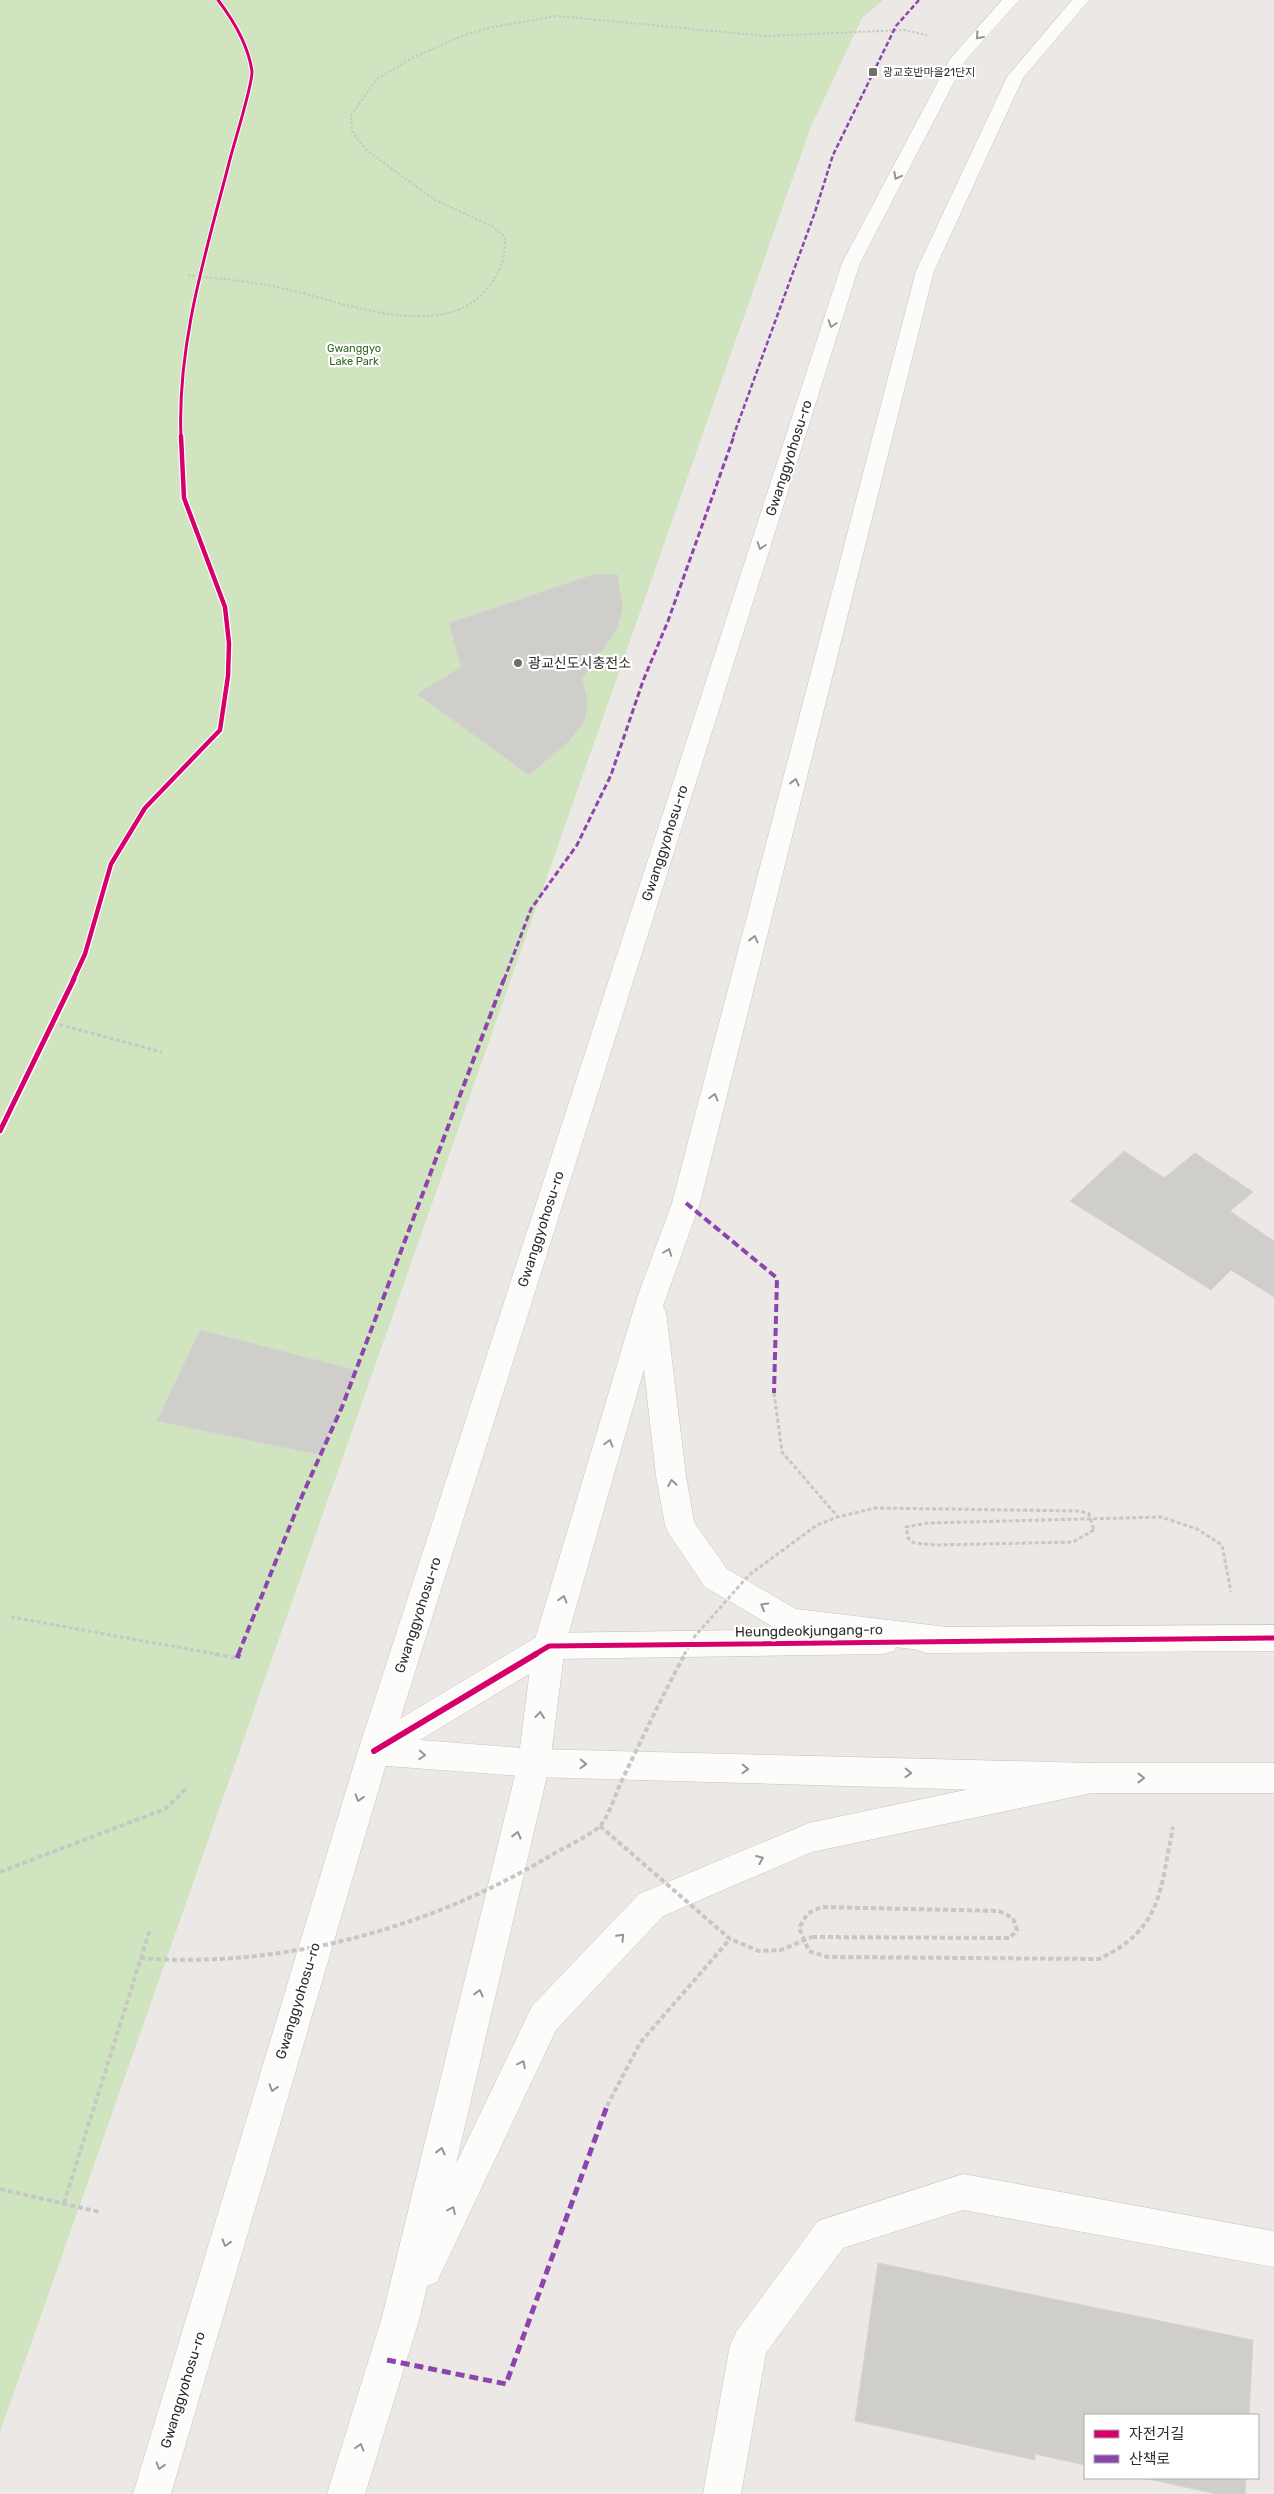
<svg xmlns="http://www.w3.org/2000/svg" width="1274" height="2494" viewBox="0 0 1274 2494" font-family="Rubik,'Noto Sans KR',sans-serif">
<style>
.green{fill:#d1e4c0}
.building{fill:#d0cecb;stroke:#d6d4d1}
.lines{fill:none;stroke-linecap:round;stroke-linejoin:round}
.service-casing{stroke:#c6c5c4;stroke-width:1}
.tertiary-casing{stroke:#c6c5c4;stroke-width:1}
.secondary-casing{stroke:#c6c5c4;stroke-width:1}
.path-far2{stroke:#c8c7c7;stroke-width:2;stroke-dasharray:2.5 2;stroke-linecap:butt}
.path-far1{stroke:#c8c7c7;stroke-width:3;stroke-dasharray:4 2.5;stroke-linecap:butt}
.path{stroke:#c8c7c7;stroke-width:4;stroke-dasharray:5 3;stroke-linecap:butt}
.service{fill:#fcfcfb;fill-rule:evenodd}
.tertiary{fill:#fcfcfb;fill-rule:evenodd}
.secondary{fill:#fcfcfb;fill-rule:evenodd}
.path-bridge-far1{stroke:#c8c7c7;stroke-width:3;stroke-dasharray:4 2.5;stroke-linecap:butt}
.path-bridge{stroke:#c8c7c7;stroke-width:4;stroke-dasharray:5 3;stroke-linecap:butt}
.quiet-far3{stroke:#8e44ad;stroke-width:2.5;stroke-dasharray:5 2.5;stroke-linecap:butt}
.quiet-far2{stroke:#8e44ad;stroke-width:3;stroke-dasharray:6 3;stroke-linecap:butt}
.quiet-far1{stroke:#8e44ad;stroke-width:4;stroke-dasharray:8 4;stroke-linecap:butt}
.quiet{stroke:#8e44ad;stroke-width:5;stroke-dasharray:9 5;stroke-linecap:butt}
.cycleway-far3-casing{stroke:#fff;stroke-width:5}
.cycleway-far2-casing{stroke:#fff;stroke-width:7}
.cycleway-far1-casing{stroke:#fff;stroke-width:8}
.cycleway-casing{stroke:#fff;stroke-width:9}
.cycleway-far3{stroke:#d6006c;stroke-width:3}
.cycleway-far2{stroke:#d6006c;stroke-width:4.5}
.cycleway-far1{stroke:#d6006c;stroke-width:5}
.cycleway{stroke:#d6006c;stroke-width:6}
.oneway{stroke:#959594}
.poi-dot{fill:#706f6e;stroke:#fff;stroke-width:2}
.labels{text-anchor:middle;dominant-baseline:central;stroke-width:4.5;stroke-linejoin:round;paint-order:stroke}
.far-poi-label{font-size:11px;fill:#2e2e2e;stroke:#fff;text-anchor:start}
.far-park-label{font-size:11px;fill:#336920;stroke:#fff}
.street-label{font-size:14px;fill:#2e2e2e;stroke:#fff}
.poi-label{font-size:14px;fill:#2e2e2e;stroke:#fff;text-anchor:start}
</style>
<rect width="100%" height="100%" fill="#ebe8e5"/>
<polygon class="green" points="0,0 883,0 862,18 810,129 0,2432"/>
<g class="building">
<polygon points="594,574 617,574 623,607 617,629 582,679 588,703 584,722 569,741 529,775 417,694 461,667 449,623"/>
<polygon points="1124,1151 1164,1178 1195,1153 1253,1192 1230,1211 1274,1241 1274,1297 1231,1270 1211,1290 1070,1201"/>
<polygon points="200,1330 356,1370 320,1455 157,1421"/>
<polygon points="878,2263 1253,2340 1249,2415 1085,2415 1085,2465 1035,2454 1035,2460 855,2421"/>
<polygon points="1143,2478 1246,2478 1245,2494 1217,2494"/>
</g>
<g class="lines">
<g class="service-casing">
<polygon id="service" points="963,2174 1274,2231 1274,2267 963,2210 843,2248 766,2353 741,2494 703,2494 730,2345 736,2332 818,2221"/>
</g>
<g class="tertiary-casing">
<g id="tertiary">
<polygon points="1274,1625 1274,1651 926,1653 915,1649 910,1640 915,1631 926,1627"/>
<polygon points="883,1628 894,1631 899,1641 894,1651 883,1654 554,1659 420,1740 534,1749 1092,1763 1274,1763 1274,1793 1092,1793 534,1777 374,1765 363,1761 358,1751 363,1741 538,1636 549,1633"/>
</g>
</g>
<g class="secondary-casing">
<g id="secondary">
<polygon points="1002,0 1019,0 965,61 860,263 390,1751 171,2494 133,2494 358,1751 842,263 950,59"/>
<polygon points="1072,0 1089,0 1023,78 934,271 700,1203 663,1306 666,1312 686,1476 694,1522 727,1569 796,1609 947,1627 958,1631 963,1640 958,1649 947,1653 791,1635 780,1631 705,1587 669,1534 665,1525 656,1476 644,1369 565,1646 550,1763 456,2164 532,2006 639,1894 809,1823 1092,1763 1103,1768 1108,1778 1103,1788 1092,1793 812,1852 663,1916 556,2030 437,2282 427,2286 420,2317 365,2494 327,2494 382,2317 518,1763 533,1646 637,1298 672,1203 916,271 1007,77"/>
</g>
</g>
<path class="path-far2" d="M 188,275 C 219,279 251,281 282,288 C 340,301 442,344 487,289 C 500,274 506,257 505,237 L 492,226 L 435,200 L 365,149 L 352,131 L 351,115 L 377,79 L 412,58 L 464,35 L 493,27 L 557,16 L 766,36 L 904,30 L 927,35"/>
<g class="path-far1">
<polyline points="53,1023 162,1052"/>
<polyline points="774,1393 782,1452 838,1517"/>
<polyline points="1094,1530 1073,1542 937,1545 914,1543 908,1538 906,1527 927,1523 1161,1517 1197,1529 1222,1545 1231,1592"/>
<polyline points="11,1617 221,1655"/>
</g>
<g class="path">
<polyline points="215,1654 237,1658"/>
<polyline points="0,1872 165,1809 186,1789"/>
<path d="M 812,1937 L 1010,1938 L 1017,1930 L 1013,1918 L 999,1911 L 821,1907 L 807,1914 L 799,1928 L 809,1951 L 828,1957 L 1099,1959 C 1163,1929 1160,1889 1173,1827"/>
<polyline points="607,2106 640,2043 730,1939"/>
<polyline points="0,2189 100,2212"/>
<polyline points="64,2203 150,1929"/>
</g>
<use href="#service" class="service"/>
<use href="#tertiary" class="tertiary"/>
<use href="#secondary" class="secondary"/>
<polyline class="path-bridge-far1" points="684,1655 695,1636 749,1575 817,1525 838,1517 875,1508 1080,1511 1089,1514 1094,1530"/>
<g class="path-bridge">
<polyline points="600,1826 730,1939 759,1951 781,1950 812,1937"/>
<path d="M 140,1958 C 280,1969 428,1929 548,1857 C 561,1849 590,1836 600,1826 C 608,1818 616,1793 621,1782 C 642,1739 662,1696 685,1654"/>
</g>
<polyline class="quiet-far3" points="733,437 815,212 833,155 896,26 919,0"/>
<polyline class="quiet-far2" points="504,980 531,909 577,845 611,775 643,681 668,621 734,436"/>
<g class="quiet-far1">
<polyline points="686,1203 777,1278 774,1393"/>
<polyline points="238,1655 302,1496 342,1407 504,979"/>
</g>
<g class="quiet">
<polyline points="237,1658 239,1654"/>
<polyline points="387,2360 506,2384 607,2106"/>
</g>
<g class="cycleway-far3-casing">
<path id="cycleway-far3" d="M 181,437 C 177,344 206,252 229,163 C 233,146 253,84 252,71 C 248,44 234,21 218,0"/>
</g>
<g class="cycleway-far2-casing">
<polyline id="cycleway-far2" points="73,980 85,954 111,864 145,808 220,730 228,676 229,643 225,607 184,498 181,436"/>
</g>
<g class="cycleway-far1-casing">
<g id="cycleway-far1">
<polyline points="0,1131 74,979"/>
<polyline points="534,1655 549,1646 1274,1638"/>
</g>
</g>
<g class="cycleway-casing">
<polyline id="cycleway" points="374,1751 536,1654"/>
</g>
<use href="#cycleway-far3" class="cycleway-far3"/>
<use href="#cycleway-far2" class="cycleway-far2"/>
<use href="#cycleway-far1" class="cycleway-far1"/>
<use href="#cycleway" class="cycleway"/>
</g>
<defs><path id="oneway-chevron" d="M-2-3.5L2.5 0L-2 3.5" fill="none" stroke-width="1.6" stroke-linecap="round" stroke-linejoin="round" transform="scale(1.25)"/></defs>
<g class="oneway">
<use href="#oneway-chevron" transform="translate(979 36) rotate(132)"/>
<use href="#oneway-chevron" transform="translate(897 176) rotate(118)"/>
<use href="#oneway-chevron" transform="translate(832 324) rotate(108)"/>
<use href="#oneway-chevron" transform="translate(761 546) rotate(108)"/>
<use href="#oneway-chevron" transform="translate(795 782) rotate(-76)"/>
<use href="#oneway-chevron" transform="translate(754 939) rotate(-76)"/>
<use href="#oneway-chevron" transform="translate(714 1097) rotate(-75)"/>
<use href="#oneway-chevron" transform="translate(668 1252) rotate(-69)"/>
<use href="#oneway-chevron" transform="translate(609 1443) rotate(-74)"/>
<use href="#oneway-chevron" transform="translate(672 1483) rotate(-100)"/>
<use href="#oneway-chevron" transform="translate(563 1599) rotate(-74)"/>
<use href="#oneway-chevron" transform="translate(764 1606) rotate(-150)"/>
<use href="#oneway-chevron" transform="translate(540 1715) rotate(-83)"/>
<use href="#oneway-chevron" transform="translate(422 1755) rotate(4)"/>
<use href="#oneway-chevron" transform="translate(583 1764) rotate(2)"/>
<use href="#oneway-chevron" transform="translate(745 1769) rotate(2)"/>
<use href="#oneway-chevron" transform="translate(908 1773) rotate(2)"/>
<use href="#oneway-chevron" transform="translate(1141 1778)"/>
<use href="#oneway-chevron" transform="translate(359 1798) rotate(107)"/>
<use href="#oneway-chevron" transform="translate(517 1835) rotate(-76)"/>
<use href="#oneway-chevron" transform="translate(760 1859) rotate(-23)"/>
<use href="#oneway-chevron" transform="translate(621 1937) rotate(-47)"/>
<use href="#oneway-chevron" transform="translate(479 1993) rotate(-76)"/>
<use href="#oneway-chevron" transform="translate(522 2064) rotate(-64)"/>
<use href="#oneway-chevron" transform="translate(273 2088) rotate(107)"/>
<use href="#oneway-chevron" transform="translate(441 2151) rotate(-76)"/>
<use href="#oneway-chevron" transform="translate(452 2210) rotate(-64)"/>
<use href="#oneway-chevron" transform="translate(226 2243) rotate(107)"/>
<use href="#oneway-chevron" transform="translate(360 2447) rotate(-73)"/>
<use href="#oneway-chevron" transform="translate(160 2466) rotate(107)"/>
</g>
<g class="poi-dot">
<rect x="868" y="67" width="10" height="10" rx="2.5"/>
<circle cx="518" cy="663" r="5"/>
</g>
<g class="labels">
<g class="far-poi-label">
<text x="883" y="72">광교호반마을21단지</text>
</g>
<g class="far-park-label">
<text x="354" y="348">Gwanggyo<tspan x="354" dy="13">Lake Park</tspan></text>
</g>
<g class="street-label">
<text transform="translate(789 458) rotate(-72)">Gwanggyohosu-ro</text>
<text transform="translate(665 843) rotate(-72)">Gwanggyohosu-ro</text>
<text transform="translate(541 1229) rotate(-72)">Gwanggyohosu-ro</text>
<text transform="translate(418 1615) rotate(-72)">Gwanggyohosu-ro</text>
<text transform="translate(809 1631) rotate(-1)">Heungdeokjungang-ro</text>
<text transform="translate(298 2001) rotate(-73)">Gwanggyohosu-ro</text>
<text transform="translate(183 2390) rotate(-73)">Gwanggyohosu-ro</text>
</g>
<g class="poi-label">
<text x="528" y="663">광교신도시충전소</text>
</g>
</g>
<rect x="1084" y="2414" width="175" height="65" fill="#ffffff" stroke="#ababab"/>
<rect x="1094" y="2430" width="25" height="8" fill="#d6006c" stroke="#ababab"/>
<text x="1129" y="2439" font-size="15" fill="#2e2e2e">자전거길</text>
<rect x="1094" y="2455" width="25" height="8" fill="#8e44ad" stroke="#ababab"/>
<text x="1129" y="2464" font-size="15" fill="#2e2e2e">산책로</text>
</svg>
